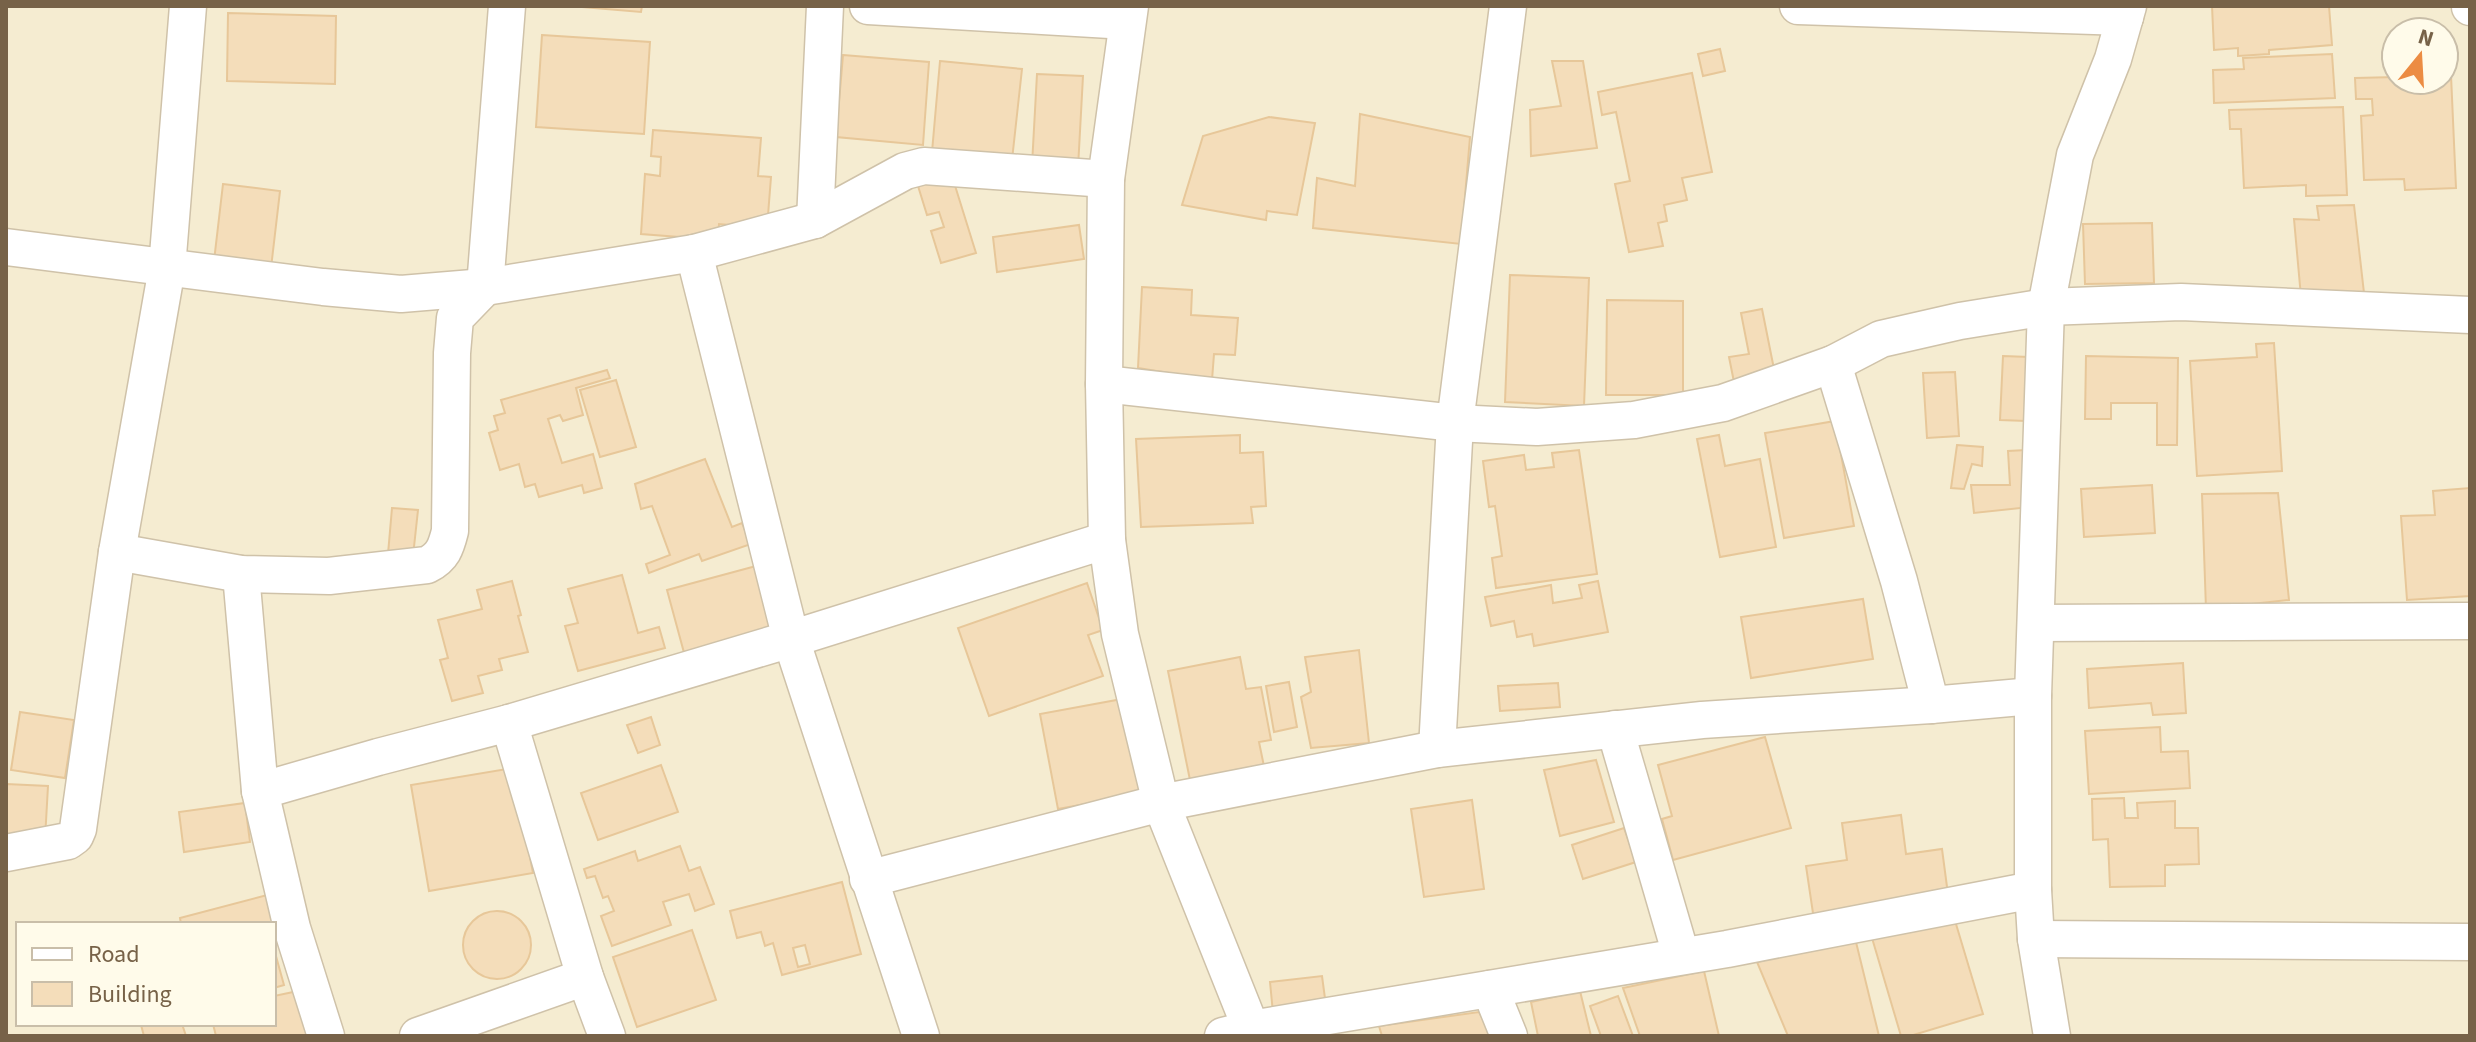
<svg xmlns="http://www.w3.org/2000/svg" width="2476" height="1042" viewBox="0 0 2476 1042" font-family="'Source Sans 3',sans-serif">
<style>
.residential{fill:#f5ecd1;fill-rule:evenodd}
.building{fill:#f4ddba;stroke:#e7c799;stroke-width:2;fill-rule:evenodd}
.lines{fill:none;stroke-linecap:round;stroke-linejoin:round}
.minor-casing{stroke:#cfc2a9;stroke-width:39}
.minor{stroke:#fff;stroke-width:36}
</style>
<rect width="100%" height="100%" fill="#fdf9e3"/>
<path class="residential" d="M 6,6 L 2470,6 L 2470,1036 L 6,1036 ZM 2396,32 L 2444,32 L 2444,80 L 2396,80 ZM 18,924 L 274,924 L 274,1024 L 18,1024 Z"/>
<g class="building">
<polygon points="570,6 642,6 641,12"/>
<polygon points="2212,6 2329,6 2332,45 2269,50 2269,54 2238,56 2238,48 2214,50"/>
<polygon points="228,13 336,16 335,84 227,81"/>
<polygon points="542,35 650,42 644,134 536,127"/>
<polygon points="1720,49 1725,71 1703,76 1698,54"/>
<polygon points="2332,54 2335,98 2214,103 2213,70 2244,69 2243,58"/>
<polygon points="843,55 929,62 923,145 836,137"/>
<polygon points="940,61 1022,69 1012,160 932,152"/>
<polygon points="1552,61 1583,61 1597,148 1531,156 1530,110 1561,106"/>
<polygon points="1692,73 1712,172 1682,178 1687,200 1664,205 1667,221 1658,223 1663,246 1629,252 1615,184 1630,181 1616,112 1602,115 1598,92"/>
<polygon points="1037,74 1083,76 1078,168 1032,165"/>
<polygon points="2444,75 2451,75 2456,188 2405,190 2404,179 2364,180 2361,116 2373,115 2372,99 2356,99 2355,78 2396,77 2396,80 2444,80"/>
<polygon points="2343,107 2347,195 2306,196 2306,185 2244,188 2241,129 2230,129 2229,110"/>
<polygon points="1360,114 1470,137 1461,244 1313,228 1317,178 1355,186"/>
<polygon points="1269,117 1315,123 1297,215 1267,211 1266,220 1182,205 1203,136"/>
<polygon points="653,130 761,138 758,176 771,177 767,228 719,224 718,240 641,234 645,174 660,176 661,157 651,156"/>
<polygon points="952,176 976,253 941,263 931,231 944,227 939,212 927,215 918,186"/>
<polygon points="223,184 280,191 271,268 214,261"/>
<polygon points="2354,205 2364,293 2301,297 2294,219 2319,220 2317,206"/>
<polygon points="2152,223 2154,283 2085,284 2083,224"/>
<polygon points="1079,225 1084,259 997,272 993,237"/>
<polygon points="1510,275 1589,278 1584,406 1505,402"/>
<polygon points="1142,287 1192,290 1191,315 1238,318 1235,355 1214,354 1212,380 1138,368"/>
<polygon points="1607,300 1683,301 1683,395 1606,395"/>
<polygon points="1762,309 1776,379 1735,387 1729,357 1749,354 1741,313"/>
<polygon points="2274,343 2282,471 2197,476 2190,361 2257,357 2256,344"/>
<polygon points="2003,356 2029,357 2026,421 2000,420"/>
<polygon points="2086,356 2178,358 2177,445 2157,445 2157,403 2111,403 2111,419 2085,419"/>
<polygon points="607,370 610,378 576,388 583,415 563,421 560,415 548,419 562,463 593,454 602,488 584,493 582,485 539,497 535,484 525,487 519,464 500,470 489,433 498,430 494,416 505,413 501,400"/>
<polygon points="1955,372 1959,436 1927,438 1923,373"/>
<polygon points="616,380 636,447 600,457 580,390"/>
<polygon points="1835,421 1854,526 1784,538 1765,433"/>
<polygon points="1240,435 1240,453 1263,452 1266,506 1251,507 1253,523 1141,527 1136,439"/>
<polygon points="1719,435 1725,466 1760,459 1776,547 1720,557 1697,439"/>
<polygon points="1957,445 1983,447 1982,466 1972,464 1964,489 1951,488"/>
<polygon points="1579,450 1597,574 1496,588 1492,558 1502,556 1495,506 1489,507 1483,461 1524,455 1526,470 1554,467 1552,453"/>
<polygon points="2026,450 2030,507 1974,513 1971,485 2010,485 2008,451"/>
<polygon points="705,459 732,527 742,523 751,544 702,561 699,554 649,573 646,564 670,555 652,506 641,509 635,484"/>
<polygon points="2152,485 2155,533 2084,537 2081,489"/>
<polygon points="2470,488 2470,596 2407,600 2401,516 2435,515 2433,491"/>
<polygon points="2278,493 2289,600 2206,609 2202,494"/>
<polygon points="392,508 418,510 413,556 388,554"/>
<polygon points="756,566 775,636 686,660 667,590"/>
<polygon points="622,575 638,633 659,627 665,648 578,671 565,626 578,623 568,589"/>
<polygon points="512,581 521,615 518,616 528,652 499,659 502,670 478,676 483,693 452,701 440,660 448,658 438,620 482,609 477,590"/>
<polygon points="1598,581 1608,632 1534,646 1532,634 1517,637 1514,621 1491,626 1485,597 1551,585 1553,603 1582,598 1579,585"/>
<polygon points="1087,583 1103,630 1088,635 1103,676 989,716 958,628"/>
<polygon points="1863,599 1873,659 1751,678 1741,617"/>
<polygon points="1359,650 1369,743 1311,748 1301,697 1311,692 1305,657"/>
<polygon points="1240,657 1246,689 1261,687 1271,740 1259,742 1266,776 1192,790 1168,671"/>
<polygon points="2183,663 2186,713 2153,715 2151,703 2089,708 2087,669"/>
<polygon points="1289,682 1297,727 1274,732 1266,686"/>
<polygon points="1558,683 1560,707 1500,711 1498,686"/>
<polygon points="1133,697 1151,792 1058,809 1040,714"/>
<polygon points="20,712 74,720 65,778 11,770"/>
<polygon points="651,717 660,745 638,753 627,725"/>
<polygon points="2160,727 2161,752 2188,751 2190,788 2089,794 2085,731"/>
<polygon points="1765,737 1791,828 1673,860 1662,819 1672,816 1658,765"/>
<polygon points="1596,760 1614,822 1560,836 1544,770"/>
<polygon points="661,765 678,812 598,840 581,793"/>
<polygon points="513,768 533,873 429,891 411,785"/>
<polygon points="6,784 48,786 45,839 6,836"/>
<polygon points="2124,798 2125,818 2138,818 2137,803 2175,801 2175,828 2198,828 2199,864 2165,865 2165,886 2110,887 2108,839 2093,840 2092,799"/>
<polygon points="1472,800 1484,889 1424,897 1411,809"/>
<polygon points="245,803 250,842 184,852 179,812"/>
<polygon points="1901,815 1906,854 1942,849 1949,902 1814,920 1806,866 1847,860 1842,823"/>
<polygon points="1624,828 1636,862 1583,879 1572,845"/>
<polygon points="680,846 689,871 700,867 714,904 695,911 689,894 663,902 671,925 612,946 601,916 614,911 608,896 603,898 595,876 587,878 584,869 635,851 638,861"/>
<path d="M 842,882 L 861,954 L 782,975 L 773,943 L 765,946 L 761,932 L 737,938 L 730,911 ZM 805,945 L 810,964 L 798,967 L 793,948 Z"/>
<polygon points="271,894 281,933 274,934 274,924 181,924 180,918"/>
<circle cx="497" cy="945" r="34"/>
<polygon points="1953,914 1983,1014 1910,1036 1901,1036 1872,938"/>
<polygon points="692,930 716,1000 637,1027 613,957"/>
<polygon points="1855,938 1879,1036 1788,1036 1757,962"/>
<polygon points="274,949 284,985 274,988"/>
<polygon points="1704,971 1719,1036 1640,1036 1623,988"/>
<polygon points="1322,976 1326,1006 1273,1013 1270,982"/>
<polygon points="298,991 308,1036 216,1036 213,1024 274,1024 274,996"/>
<polygon points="1580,991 1591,1036 1538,1036 1531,1002"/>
<polygon points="1618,996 1633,1036 1601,1036 1590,1006"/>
<polygon points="1479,1012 1492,1036 1382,1036 1379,1026"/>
<polygon points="145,1024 182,1024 186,1036 144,1036 141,1025"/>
</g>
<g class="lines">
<g class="minor-casing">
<g id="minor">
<polyline points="868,6 1127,21"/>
<polyline points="1130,6 1106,179 1104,384 1107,540 1120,634 1161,803 1254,1036"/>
<polyline points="1798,6 2125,17"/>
<polyline points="2470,6 2470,7"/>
<polyline points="815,220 825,6"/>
<polyline points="6,247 323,287 401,294 485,287 694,253 815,220 905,171 924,166 1106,179"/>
<polyline points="694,253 791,639 921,1036"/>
<polyline points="1833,364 1899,581 1931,705"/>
<polyline points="1104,384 1455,423 1537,427 1634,420 1723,403 1833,364 1881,339 1960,321 2046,307 2181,302 2470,315"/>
<path d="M 117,552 L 241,574 L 329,576 L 427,565 C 443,557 446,547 450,531 L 452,353 L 455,318 L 485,287 L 507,6"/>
<polyline points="241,574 260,791 292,928 326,1036"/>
<polyline points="2036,623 2470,621"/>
<polyline points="509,723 585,977 607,1036"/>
<polyline points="1615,729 1681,955"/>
<polyline points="1437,749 1455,423 1508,6"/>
<polyline points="260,791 378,757 509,723 791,639 1107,540"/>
<polyline points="6,853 68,841 75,836 78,829 117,552 167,268 188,6"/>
<polyline points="868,879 1161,803 1437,749 1702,720 1931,705 2033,696"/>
<polyline points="2036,939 2470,942"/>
<polyline points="1490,989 1509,1036"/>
<polyline points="418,1036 585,977"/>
<polyline points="1223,1036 1251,1029 1727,949 2033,890"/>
<polyline points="2052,1036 2036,939 2033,890 2033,696 2046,307 2075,155 2113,59 2128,6"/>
</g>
</g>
<use href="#minor" class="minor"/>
</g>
<rect width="2476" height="1042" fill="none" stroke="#776248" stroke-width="16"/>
<rect x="16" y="922" width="260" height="104" fill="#fffbea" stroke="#c9bea9" stroke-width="2"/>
<rect x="32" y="948" width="40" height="12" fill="#ffffff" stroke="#c9bea9" stroke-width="2"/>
<text x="88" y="962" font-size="24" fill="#776248">Road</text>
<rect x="32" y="982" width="40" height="24" fill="#f4ddba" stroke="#c9bea9" stroke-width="2"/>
<text x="88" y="1002" font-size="24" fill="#776248">Building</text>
<g transform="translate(2420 56) rotate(18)"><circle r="38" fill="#fffbea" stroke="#c9bea9" stroke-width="2"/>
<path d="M0-6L14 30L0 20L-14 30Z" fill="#ec8c43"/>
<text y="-12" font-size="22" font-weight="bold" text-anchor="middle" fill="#776248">N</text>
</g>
</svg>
